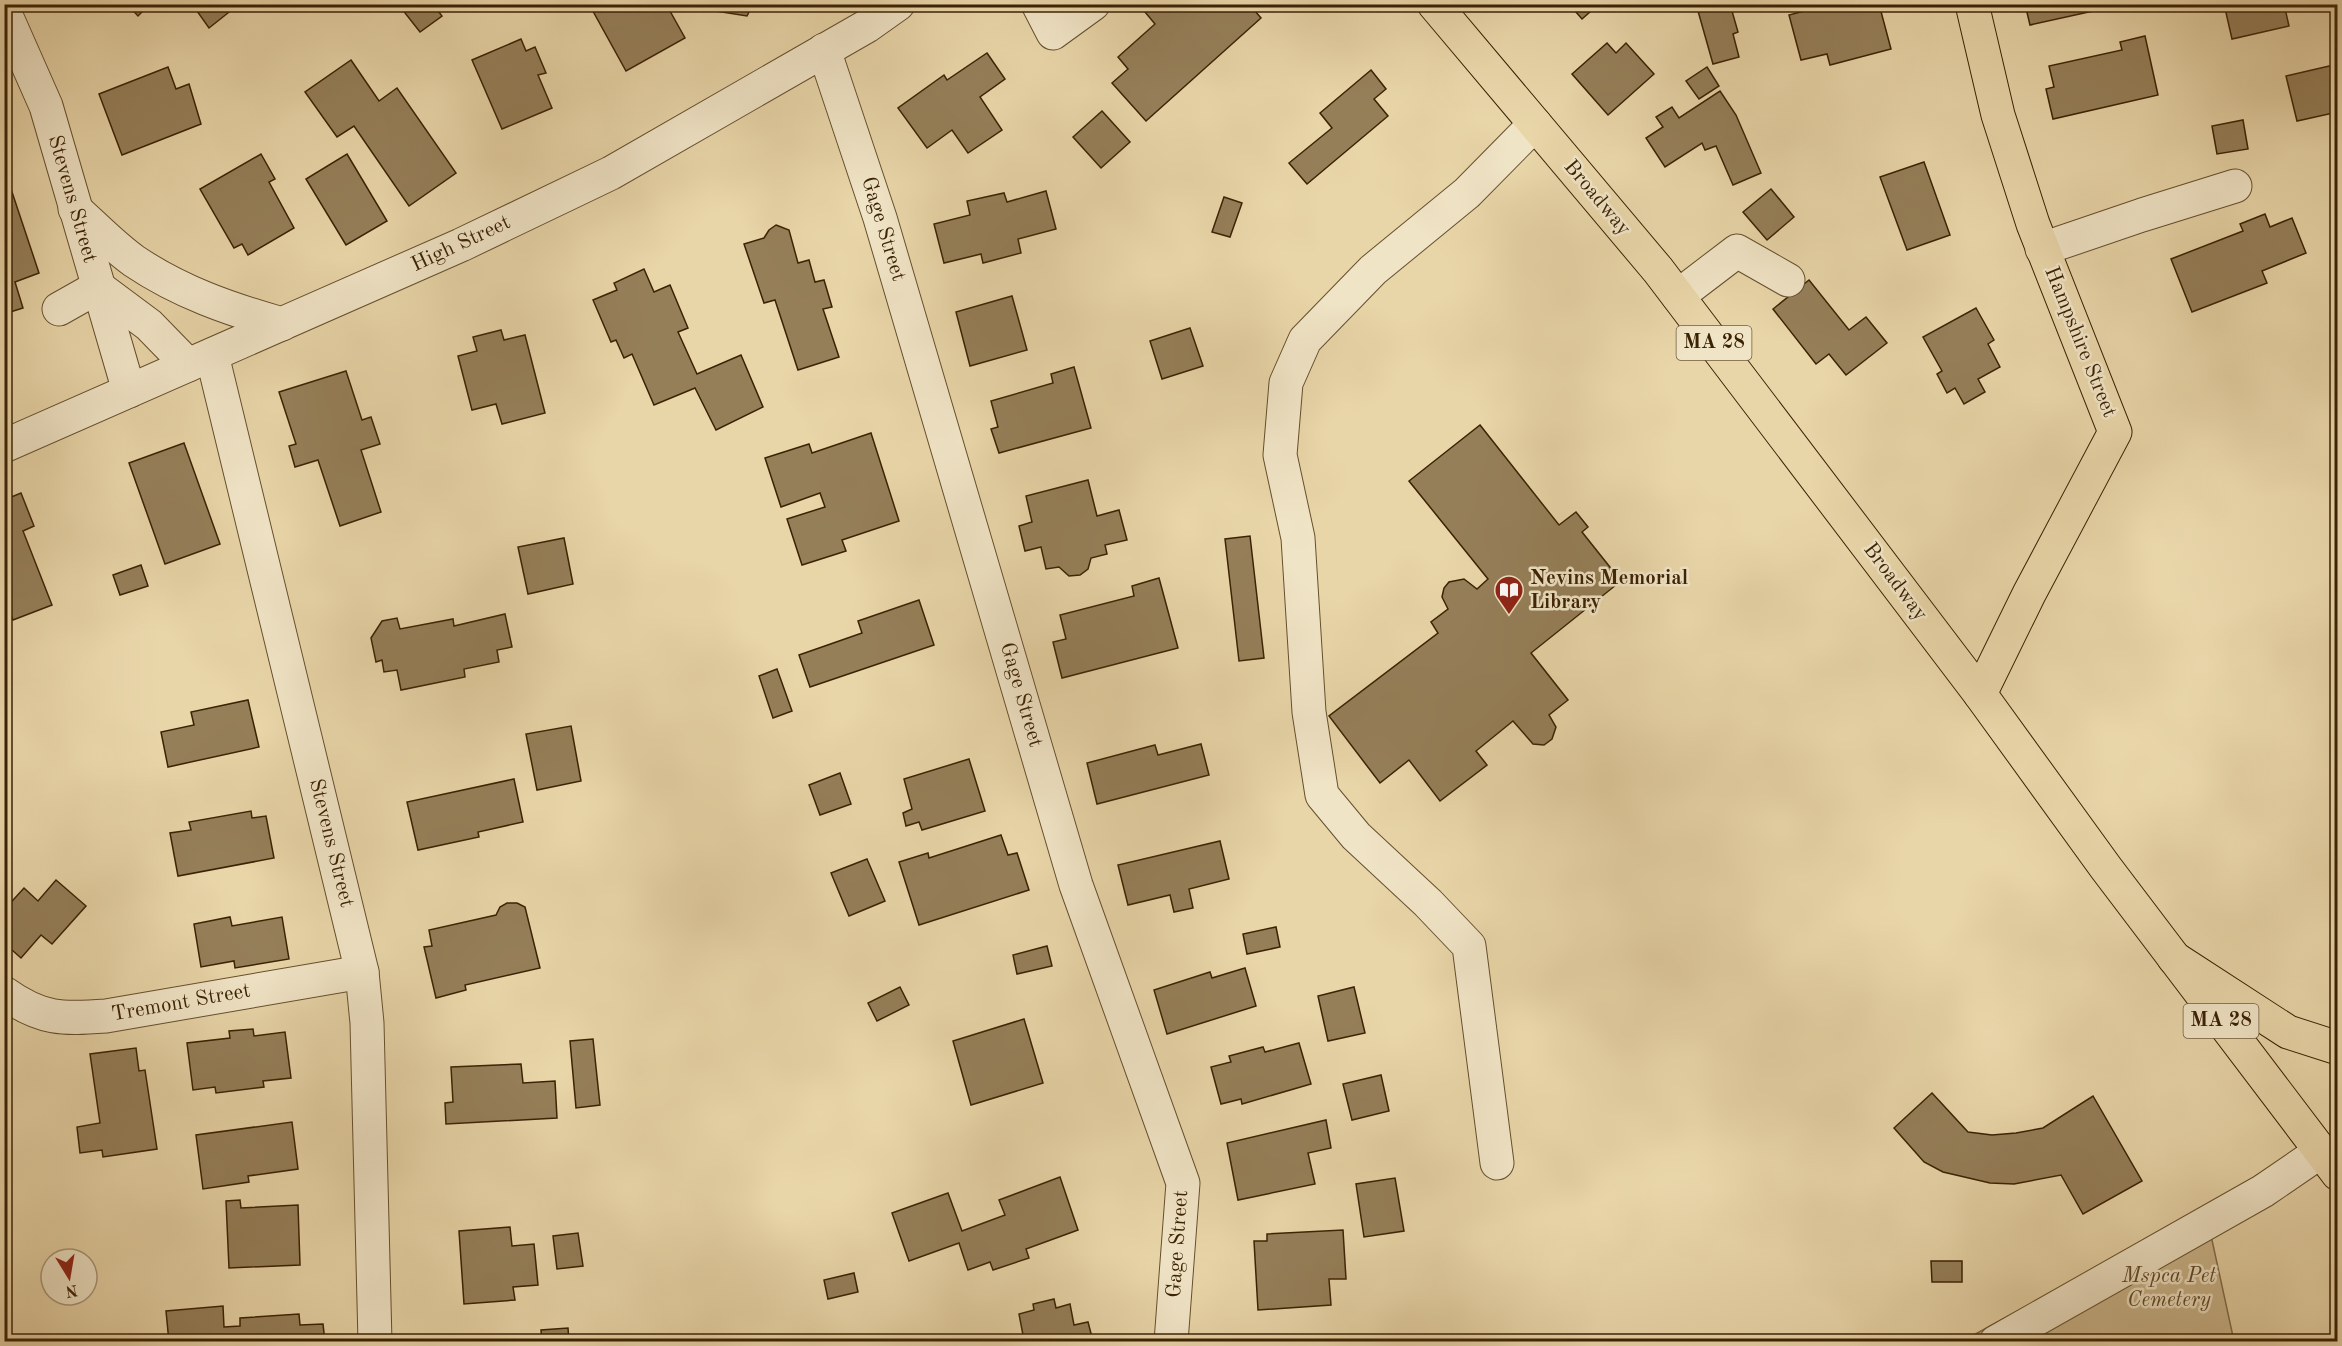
<svg xmlns="http://www.w3.org/2000/svg" width="2342" height="1346" viewBox="0 0 2342 1346" font-family="'Old Standard TT',serif">
<style>
.green{fill:#cbb78c;stroke:#836c48;stroke-width:1.5}
.building{fill:#957f59;stroke:#3b2204;stroke-width:1.5}
.lines{fill:none;stroke-linecap:round;stroke-linejoin:round}
.minor-casing{stroke:#664f2d;stroke-width:35}
.major-casing{stroke:#3b2204;stroke-width:35}
.highway-casing{stroke:#3b2204;stroke-width:35}
.minor{stroke:#f0e4c6;stroke-width:33}
.major{stroke:#e8d5a8;stroke-width:33}
.highway{stroke:#e8d5a8;stroke-width:33}
.labels{text-anchor:middle;dominant-baseline:central;stroke-width:5;stroke-linejoin:round;paint-order:stroke}
.shield{fill:#f0e4c6;stroke:#715c3e;stroke-width:1.5}
.shield-label{font-size:20px;font-weight:bold;fill:#3b2204}
.street-label{font-size:21px;fill:#3b2204;stroke:#f0e4c6}
.poi-label{font-size:21px;font-weight:bold;fill:#3b2204;stroke:#f0e4c6;text-anchor:start}
.park-label{font-size:21px;font-style:italic;fill:#5f4726;stroke:#f0e4c6}
</style>
<rect width="100%" height="100%" fill="#e8d5a8"/>
<filter id="stains"><feTurbulence type="fractalNoise" baseFrequency=".00333" numOctaves="4"/><feColorMatrix values="0 0 0 0 .2 0 0 0 0 .09 0 0 0 0 .02 0 0 0 .5 -.17"/></filter>
<radialGradient id="worn" r=".72"><stop offset=".6" stop-color="#630" stop-opacity="0"/><stop offset="1" stop-color="#630" stop-opacity=".3"/></radialGradient>
<polygon class="green" points="2205,1208 2234,1341 1961,1342"/>
<g class="building">
<polygon points="127,4 150,4 138,16"/>
<polygon points="192,4 238,4 238,5 209,28"/>
<polygon points="398,4 433,4 442,16 420,32"/>
<polygon points="589,4 666,4 685,38 626,71"/>
<polygon points="700,4 753,4 747,16 703,9"/>
<polygon points="1152,4 1249,4 1261,18 1146,121 1112,83 1128,69 1118,57 1155,24 1145,12"/>
<polygon points="1569,4 1599,4 1582,19"/>
<polygon points="1722,4 1730,4 1738,32 1733,34 1739,57 1713,64 1698,11"/>
<polygon points="1816,4 1879,4 1891,49 1830,65 1827,54 1801,60 1789,15 1816,8"/>
<polygon points="2025,4 2125,4 2030,25"/>
<polygon points="2224,4 2284,4 2289,26 2232,39"/>
<polygon points="2145,36 2158,95 2053,119 2046,89 2054,87 2049,66 2122,50 2120,42"/>
<polygon points="521,39 526,51 535,47 546,73 538,75 552,108 502,129 472,60"/>
<polygon points="1607,43 1616,53 1626,43 1654,74 1608,115 1572,74"/>
<polygon points="987,53 1005,79 980,97 1002,130 968,153 952,130 927,148 898,108 944,75 947,80"/>
<polygon points="351,60 379,101 397,88 456,173 409,206 354,126 337,137 305,92"/>
<polygon points="2338,64 2338,112 2297,121 2286,76"/>
<polygon points="168,67 176,89 189,84 201,124 122,155 99,94"/>
<polygon points="1707,67 1719,86 1699,99 1686,81"/>
<polygon points="1371,70 1386,89 1374,99 1388,116 1307,184 1289,163 1332,128 1320,113"/>
<polygon points="1720,91 1736,115 1761,173 1733,185 1716,146 1705,150 1702,143 1665,167 1646,138 1663,127 1656,117 1672,107 1679,118"/>
<polygon points="1102,111 1130,142 1101,168 1073,137"/>
<polygon points="2243,120 2248,149 2217,154 2212,126"/>
<polygon points="261,154 275,179 269,182 294,228 248,255 242,244 234,248 200,189"/>
<polygon points="347,154 387,221 346,245 306,179"/>
<polygon points="1924,162 1950,235 1907,250 1880,177"/>
<polygon points="4,168 39,273 15,282 23,308 4,314"/>
<polygon points="1771,189 1794,217 1767,240 1743,212"/>
<polygon points="1046,191 1056,229 1018,239 1021,253 983,263 981,254 944,263 934,224 970,215 967,201 1004,193 1007,202"/>
<polygon points="1224,197 1242,203 1230,237 1212,232"/>
<polygon points="2265,214 2270,227 2292,218 2306,253 2262,271 2267,283 2192,312 2171,259 2243,231 2240,224"/>
<polygon points="776,225 789,230 798,263 809,260 815,282 824,280 832,307 823,309 839,357 798,370 775,300 764,303 744,244 764,238 769,230"/>
<polygon points="644,269 654,292 670,285 688,328 678,332 697,374 741,355 763,407 716,430 695,388 654,405 632,354 624,358 616,340 611,342 593,300 617,290 614,283"/>
<polygon points="1809,280 1849,330 1866,317 1887,343 1846,375 1829,354 1816,364 1773,309"/>
<polygon points="1012,296 1027,350 970,366 956,312"/>
<polygon points="1976,308 1994,340 1988,344 2000,367 1978,379 1985,392 1964,404 1955,388 1947,393 1937,374 1942,371 1923,337"/>
<polygon points="1190,328 1203,366 1162,379 1150,341"/>
<polygon points="501,330 504,340 525,335 545,413 502,424 496,404 472,410 458,356 477,351 473,337"/>
<polygon points="1074,367 1091,428 999,453 991,429 998,427 991,401 1053,383 1051,374"/>
<polygon points="346,371 362,420 371,417 380,444 361,450 381,512 340,526 318,460 295,467 289,446 296,444 279,392"/>
<polygon points="1480,425 1559,525 1576,512 1588,527 1582,532 1621,581 1531,653 1568,700 1549,715 1556,727 1552,739 1544,745 1533,744 1513,721 1476,751 1487,765 1440,801 1409,760 1380,783 1329,716 1438,633 1431,622 1448,609 1442,597 1444,588 1449,582 1464,579 1477,589 1488,579 1409,481"/>
<polygon points="871,433 899,521 842,540 846,551 802,565 787,519 825,507 820,493 781,507 765,458 809,444 812,453"/>
<polygon points="184,443 220,544 165,564 129,463"/>
<polygon points="1088,480 1097,516 1119,510 1127,540 1105,545 1107,554 1091,558 1088,569 1080,575 1069,576 1059,567 1046,569 1041,547 1025,551 1019,526 1032,522 1026,496"/>
<polygon points="21,493 34,526 23,531 52,605 13,620 4,597 4,500"/>
<polygon points="1250,536 1264,658 1239,661 1225,539"/>
<polygon points="564,538 573,584 528,594 518,547"/>
<polygon points="141,565 148,586 120,595 113,575"/>
<polygon points="1159,578 1178,648 1062,678 1053,642 1066,639 1060,615 1134,596 1132,586"/>
<polygon points="919,600 934,645 810,687 799,655 862,633 858,621"/>
<polygon points="505,614 512,647 497,650 499,662 464,669 465,677 401,690 397,670 384,672 382,660 376,662 371,638 382,621 397,618 400,629 453,619 454,626"/>
<polygon points="777,669 792,711 773,718 759,676"/>
<polygon points="248,700 259,747 168,767 161,732 194,725 191,712"/>
<polygon points="571,726 581,781 537,790 526,734"/>
<polygon points="1201,744 1209,775 1097,804 1087,763 1155,745 1158,755"/>
<polygon points="969,759 985,811 922,830 919,822 906,826 903,813 912,809 904,779"/>
<polygon points="840,773 851,804 820,815 809,785"/>
<polygon points="514,779 523,822 478,832 479,837 418,850 407,802"/>
<polygon points="251,811 252,818 266,816 274,858 178,876 170,833 191,830 189,822"/>
<polygon points="1001,835 1008,855 1017,853 1029,890 919,925 899,862 928,853 929,858"/>
<polygon points="1220,841 1229,879 1189,889 1193,908 1174,912 1170,895 1128,905 1118,865"/>
<polygon points="867,859 885,901 849,916 831,873"/>
<polygon points="56,880 86,906 52,944 41,935 21,958 4,943 4,910 24,888 38,901"/>
<polygon points="507,903 517,903 525,907 540,968 465,985 466,990 436,998 424,947 432,946 429,930 496,915 500,907"/>
<polygon points="230,917 232,926 282,917 289,959 235,968 234,961 201,967 194,924"/>
<polygon points="1276,927 1280,947 1247,954 1243,934"/>
<polygon points="1047,946 1052,966 1017,974 1013,955"/>
<polygon points="1245,968 1256,1006 1167,1034 1154,990 1210,972 1212,978"/>
<polygon points="900,987 909,1005 877,1021 868,1003"/>
<polygon points="1354,987 1365,1033 1328,1041 1318,996"/>
<polygon points="1024,1019 1043,1083 971,1105 953,1041"/>
<polygon points="253,1029 254,1036 285,1032 291,1078 263,1081 264,1087 216,1093 215,1087 193,1090 187,1043 230,1038 229,1031"/>
<polygon points="593,1039 600,1105 576,1108 570,1041"/>
<polygon points="1299,1043 1311,1084 1242,1104 1241,1099 1221,1104 1211,1067 1231,1062 1229,1056 1263,1047 1265,1052"/>
<polygon points="136,1048 139,1071 145,1070 157,1149 103,1157 102,1150 80,1153 77,1127 100,1123 90,1054"/>
<polygon points="521,1064 523,1083 555,1081 557,1118 446,1124 445,1103 453,1102 451,1067"/>
<polygon points="1381,1075 1389,1111 1352,1120 1343,1084"/>
<polygon points="1932,1093 1968,1132 1992,1135 2016,1133 2043,1128 2093,1096 2142,1181 2083,1214 2061,1175 2014,1184 1990,1183 1943,1172 1924,1162 1894,1128"/>
<polygon points="1326,1120 1331,1148 1308,1153 1315,1184 1238,1200 1227,1143"/>
<polygon points="292,1122 298,1169 248,1176 249,1182 203,1189 196,1135"/>
<polygon points="1060,1177 1078,1230 1026,1249 1029,1258 993,1270 990,1262 968,1270 959,1243 909,1261 892,1213 948,1193 962,1231 1005,1215 999,1200"/>
<polygon points="1395,1178 1404,1231 1364,1237 1356,1184"/>
<polygon points="240,1200 241,1208 298,1205 300,1265 229,1268 226,1201"/>
<polygon points="510,1227 512,1246 534,1244 538,1285 513,1287 515,1300 464,1304 459,1231"/>
<polygon points="1343,1230 1346,1279 1329,1279 1331,1305 1258,1310 1254,1241 1267,1241 1267,1234"/>
<polygon points="578,1233 583,1266 557,1269 553,1236"/>
<polygon points="1931,1261 1962,1261 1962,1282 1932,1282"/>
<polygon points="854,1273 858,1292 828,1299 824,1280"/>
<polygon points="1054,1299 1056,1308 1070,1304 1074,1325 1088,1322 1093,1341 1011,1342 1010,1338 1023,1335 1019,1314 1034,1310 1033,1304"/>
<polygon points="223,1306 224,1327 240,1326 240,1318 299,1314 300,1325 323,1324 325,1342 211,1342 211,1339 169,1342 166,1311"/>
<polygon points="568,1328 569,1342 542,1342 541,1330"/>
</g>
<g class="lines">
<g class="minor-casing">
<g id="minor">
<polyline points="1038,4 1053,33 1093,4"/>
<polyline points="4,11 46,106 129,391"/>
<polyline points="824,50 880,218 1076,885 1183,1183 1171,1342"/>
<path d="M 75,209 C 94,226 113,246 134,261 C 180,292 229,309 282,324"/>
<polyline points="2042,249 2142,215 2235,186"/>
<polyline points="98,287 149,325 188,365"/>
<polyline points="1678,296 1737,251 1788,280"/>
<polyline points="59,309 98,287"/>
<polyline points="212,355 362,972 367,1023 375,1342"/>
<polyline points="4,446 461,245 611,173 867,26 898,4"/>
<path d="M 4,993 C 42,1020 62,1019 106,1016 L 362,972"/>
<polyline points="1497,1163 1469,946 1428,903 1356,836 1322,795 1309,712 1298,538 1280,455 1286,383 1305,340 1373,270 1467,193 1535,124"/>
<polyline points="1996,1342 2263,1191 2320,1152"/>
</g>
</g>
<g class="major-casing">
<g id="major">
<polyline points="1434,4 1658,270 1980,694 2106,868 2338,1174"/>
<polyline points="1972,4 1998,115 2033,224 2115,432 2029,594 1980,694"/>
</g>
</g>
<g class="highway-casing">
<polyline id="highway" points="2174,958 2288,1032 2338,1048"/>
</g>
<use href="#minor" class="minor"/>
<use href="#major" class="major"/>
<use href="#highway" class="highway"/>
</g>
<defs>
<g id="library-pin" transform="scale(1.5)"><path d="M0 17L-7.5 6A9.5 9.5 0 1 1 7.5 6Z" fill="#8f2418" stroke="#f0e4c6"/><path d="M-6-4Q-3-5.5-.7-3.5V5Q-3 3-6 4ZM6-4Q3-5.5 .7-3.5V5Q3 3 6 4Z" fill="#fff"/></g>
</defs>
<g fill-rule="evenodd">
<use href="#library-pin" x="1509" y="590"/>
</g>
<g class="labels">
<g class="shield">
<rect x="1676.5" y="326" width="75" height="34" rx="4.5"/>
<rect x="2183.5" y="1004" width="75" height="34" rx="4.5"/>
</g>
<g class="shield-label">
<text x="1714" y="343">MA 28</text>
<text x="2221" y="1021">MA 28</text>
</g>
<g class="street-label">
<text transform="translate(1597 198) rotate(50)">Broadway</text>
<text transform="translate(72 199) rotate(74)">Stevens Street</text>
<text transform="translate(883 229) rotate(73)">Gage Street</text>
<text transform="translate(461 244) rotate(-25)">High Street</text>
<text transform="translate(2080 342) rotate(68)">Hampshire Street</text>
<text transform="translate(1895 582) rotate(53)">Broadway</text>
<text transform="translate(1021 695) rotate(74)">Gage Street</text>
<text transform="translate(331 843) rotate(76)">Stevens Street</text>
<text transform="translate(181 1003) rotate(-10)">Tremont Street</text>
<text transform="translate(1178 1244) rotate(-86)">Gage Street</text>
</g>
<g class="poi-label">
<text x="1530" y="578">Nevins Memorial<tspan x="1530" dy="24">Library</tspan></text>
</g>
<g class="park-label">
<text x="2169" y="1276">Mspca Pet<tspan x="2169" dy="24">Cemetery</tspan></text>
</g>
</g>
<rect width="2342" height="1346" fill="none" stroke="#e8d5a8" stroke-width="24"/>
<rect x="6" y="6" width="2330" height="1334" fill="none" stroke="#3b2204" stroke-width="3"/>
<rect x="12" y="12" width="2318" height="1322" fill="none" stroke="#3b2204" stroke-width="1.5"/>
<g transform="translate(69 1277) rotate(169)"><circle r="28" fill="#f0e4c6" stroke="#a89678" stroke-width="1.5"/>
<path d="M0-4.5L10 22L0 15L-10 22Z" fill="#8f2418"/>
<text y="-9" font-size="16" font-weight="bold" text-anchor="middle" fill="#3b2204">N</text>
</g>
<rect width="100%" height="100%" filter="url(#stains)"/>
<rect width="100%" height="100%" fill="url(#worn)"/>
</svg>
